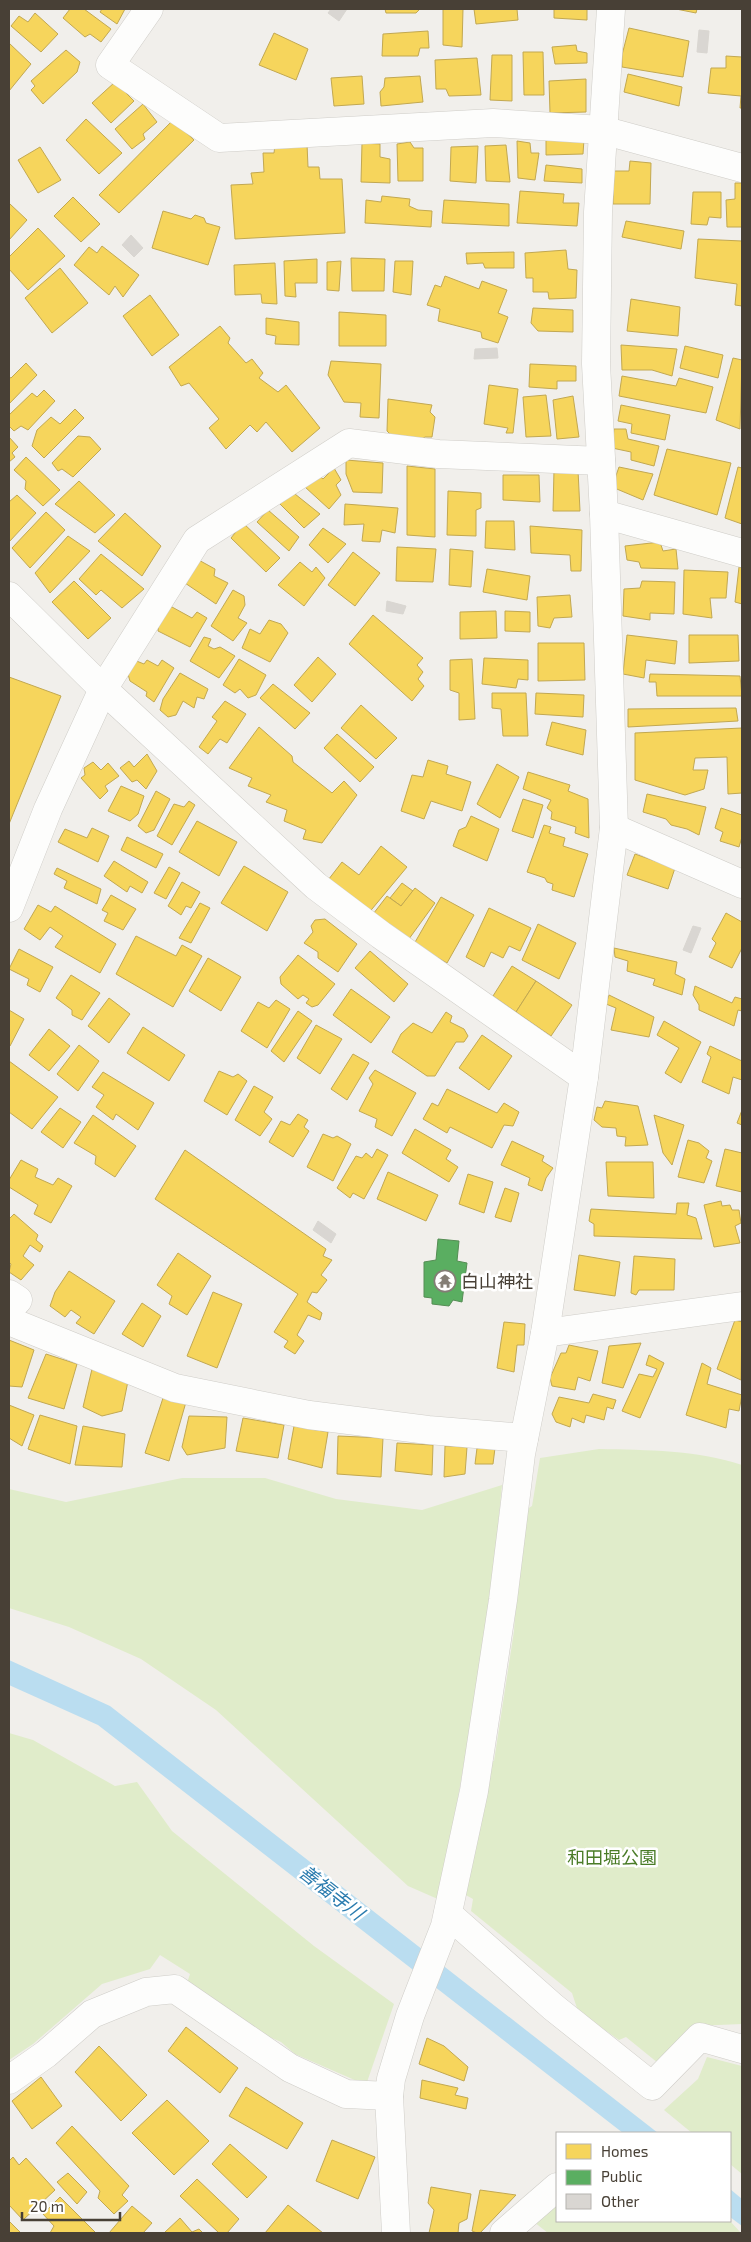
<svg xmlns="http://www.w3.org/2000/svg" width="751" height="2242" viewBox="0 0 751 2242" font-family="'Exo 2','Noto Sans JP',sans-serif">
<style>
.green{fill:#e0ecca}
.water{fill:#baddf0}
.homes{fill:#f6d55c;stroke:#c2a851}
.public{fill:#5aae61;stroke:#558d54}
.building{fill:#d9d6d2;stroke:#d9d6d1}
.lines{fill:none;stroke-linecap:round;stroke-linejoin:round}
.minor-casing{stroke:#cfcdc8;stroke-width:29}
.minor{stroke:#fdfdfc;stroke-width:28}
.labels{text-anchor:middle;dominant-baseline:central;stroke-width:5;stroke-linejoin:round;paint-order:stroke}
.poi-label{font-size:18px;fill:#484036;stroke:#fff;text-anchor:start}
.park-label{font-size:18px;fill:#4a7c27;stroke:#fff}
.water-label{font-size:19px;font-style:italic;fill:#2b7caf;stroke:#fff}
</style>
<rect width="100%" height="100%" fill="#f1efeb"/>
<g class="green">
<path d="M 599,1449 C 648,1450 696,1450 742,1465 L 742,2024 L 694,2026 L 658,2063 L 626,2037 L 619,2040 L 578,2011 L 572,1993 L 471,1911 L 473,1899 L 464,1894 L 489,1761 L 494,1761 L 514,1631 L 522,1512 L 532,1506 L 540,1458 Z"/>
<polygon points="182,1478 265,1478 336,1499 422,1510 502,1485 489,1621 440,1900 408,1886 216,1710 141,1659 69,1627 9,1608 9,1489 66,1502"/>
<polygon points="9,1733 33,1740 115,1786 137,1782 172,1831 314,1946 394,2004 366,2085 295,2054 281,2042 251,2029 187,1983 190,1974 160,1955 150,1969 102,1984 33,2044 9,2060"/>
<polygon points="707,2057 742,2066 742,2174 730,2164 730,2133 692,2133 664,2110 698,2079"/>
<polygon points="557,2199 557,2221 730,2221 741,2233 548,2233 534,2222"/>
</g>
<g class="water">
<polygon points="9,1660 110,1706 658,2133 623,2133 98,1725 9,1685"/>
<polygon points="730,2189 742,2199 742,2226 730,2217"/>
</g>
<g class="homes">
<polygon points="70,9 84,9 111,29 101,42 90,34 85,37 63,18"/>
<polygon points="102,9 125,9 117,24 100,12"/>
<polygon points="385,9 420,9 416,13 386,13"/>
<polygon points="443,9 463,9 462,47 443,45"/>
<polygon points="474,9 517,9 518,20 476,24"/>
<polygon points="554,9 587,9 587,20 554,18"/>
<polygon points="676,9 697,9 696,13"/>
<polygon points="35,13 58,34 41,52 11,26 19,16 28,22"/>
<polygon points="629,28 689,41 683,77 622,67 622,55"/>
<polygon points="428,31 429,48 420,48 418,56 382,56 383,34"/>
<polygon points="274,33 308,49 296,80 259,65"/>
<polygon points="9,43 31,64 9,91"/>
<polygon points="576,45 577,51 587,53 587,63 555,64 552,47"/>
<polygon points="66,50 80,62 77,72 43,104 31,90 35,86 31,81"/>
<polygon points="523,52 543,52 544,95 524,95"/>
<polygon points="492,55 512,55 512,101 490,100"/>
<polygon points="726,56 742,57 742,108 740,108 741,96 708,93 711,68 726,68"/>
<polygon points="477,58 481,95 449,96 446,89 436,89 435,60"/>
<polygon points="628,74 682,87 679,106 624,92"/>
<polygon points="362,76 364,104 334,106 331,78"/>
<polygon points="420,76 423,102 381,106 380,92 384,87 385,78"/>
<polygon points="586,79 586,112 550,113 549,81"/>
<polygon points="115,82 134,101 111,123 92,103"/>
<polygon points="143,104 157,122 143,134 145,139 132,149 115,129"/>
<polygon points="86,119 122,153 99,174 66,140"/>
<polygon points="173,120 194,140 119,213 99,195"/>
<polygon points="546,138 584,139 583,154 546,155"/>
<polygon points="517,141 530,143 531,153 539,153 535,180 518,178"/>
<polygon points="410,142 414,148 423,148 423,181 398,181 397,144"/>
<polygon points="362,143 380,144 380,157 390,159 390,183 361,182"/>
<polygon points="307,144 308,167 319,167 320,179 342,179 345,233 235,239 231,185 253,184 251,173 264,172 263,153 274,153 275,145"/>
<polygon points="506,145 510,182 486,181 485,146"/>
<polygon points="478,146 476,183 450,181 451,147"/>
<polygon points="40,147 61,180 38,193 18,160"/>
<polygon points="630,161 651,163 650,204 613,204 614,171 629,171"/>
<polygon points="546,165 582,169 582,183 544,181"/>
<polygon points="735,183 742,183 742,227 727,227 726,200 735,199"/>
<polygon points="520,191 564,194 563,203 579,203 577,226 517,223"/>
<polygon points="693,192 721,192 721,218 709,217 707,225 691,224"/>
<polygon points="382,196 410,199 409,206 418,210 432,211 431,227 365,223 366,200 381,202"/>
<polygon points="73,197 100,224 81,242 54,216"/>
<polygon points="444,200 509,204 509,226 442,223"/>
<polygon points="10,204 27,220 9,240 9,205"/>
<polygon points="163,211 191,219 195,215 204,218 206,223 220,227 208,265 152,248"/>
<polygon points="626,221 684,231 681,249 622,237"/>
<polygon points="38,228 65,256 28,290 9,269 9,257"/>
<polygon points="698,239 742,241 742,306 735,305 737,284 695,278"/>
<polygon points="102,246 139,275 123,297 115,286 109,295 74,265 89,247 97,253"/>
<polygon points="566,250 568,269 577,270 576,298 549,299 548,292 533,292 533,278 526,278 525,253"/>
<polygon points="514,252 514,268 485,268 483,263 467,264 466,253"/>
<polygon points="351,258 385,259 384,291 352,291"/>
<polygon points="317,259 317,283 295,283 296,297 285,296 284,261"/>
<polygon points="341,261 339,291 327,290 327,262"/>
<polygon points="395,261 413,261 411,295 393,292"/>
<polygon points="275,263 277,304 262,303 261,294 235,295 234,265"/>
<polygon points="60,268 88,303 52,333 25,298"/>
<polygon points="445,276 479,289 482,281 507,290 498,313 508,317 498,343 482,338 481,332 438,321 440,309 427,305 435,285 441,287"/>
<polygon points="150,295 179,335 152,356 123,316"/>
<polygon points="631,299 680,307 678,336 627,331"/>
<polygon points="533,308 573,310 573,332 538,331 531,323"/>
<polygon points="339,312 386,315 386,346 339,346"/>
<polygon points="266,318 299,322 299,345 275,344 276,336 266,334"/>
<polygon points="220,326 230,338 228,343 246,363 252,359 263,373 259,378 278,392 286,385 320,428 292,452 266,422 257,432 250,425 226,449 209,428 219,419 189,383 181,386 169,367"/>
<polygon points="621,345 677,349 672,376 652,370 622,370"/>
<polygon points="685,346 723,355 718,378 680,368"/>
<polygon points="733,358 742,360 740,429 716,420"/>
<polygon points="331,361 381,364 379,418 360,417 361,403 344,402 328,375"/>
<polygon points="26,363 37,375 9,404 9,377 11,378"/>
<polygon points="530,364 576,366 576,381 557,381 557,389 529,387"/>
<polygon points="622,376 676,386 679,378 713,387 706,413 619,396"/>
<polygon points="489,385 518,389 513,433 506,433 508,428 484,424"/>
<polygon points="44,390 55,401 28,430 21,426 14,431 9,426 9,415 32,393 37,397"/>
<polygon points="546,395 551,436 526,437 523,397"/>
<polygon points="573,396 579,437 557,439 553,400"/>
<polygon points="388,399 432,405 430,412 435,417 432,437 425,437 418,442 393,437 387,431"/>
<polygon points="621,405 670,415 665,440 631,433 632,424 618,421"/>
<polygon points="75,409 84,418 44,458 32,446 37,430 51,417 60,424"/>
<polygon points="614,429 626,429 628,439 659,446 654,466 631,460 631,452 612,448"/>
<polygon points="78,436 90,437 101,449 73,477 62,469 58,471 52,463"/>
<polygon points="9,437 18,447 12,453 15,457 9,462"/>
<polygon points="667,449 731,463 717,515 654,495"/>
<polygon points="26,457 60,490 43,506 25,489 26,481 14,470"/>
<polygon points="346,460 383,463 382,493 353,492 346,474"/>
<polygon points="407,466 435,469 435,537 407,535"/>
<polygon points="619,467 653,474 643,500 612,487"/>
<polygon points="738,467 742,468 742,524 725,518"/>
<polygon points="334,468 341,480 336,485 341,495 329,509 305,487 316,473 323,479"/>
<polygon points="554,470 578,470 580,511 553,511"/>
<polygon points="503,475 539,475 540,502 503,500"/>
<polygon points="79,481 115,515 95,533 55,504"/>
<polygon points="290,490 320,514 304,528 277,501"/>
<polygon points="448,491 481,493 481,508 476,510 476,536 447,535"/>
<polygon points="17,495 36,513 9,542 9,502"/>
<polygon points="345,504 398,508 395,533 382,530 380,542 362,541 364,524 344,525"/>
<polygon points="268,510 299,537 289,551 257,522"/>
<polygon points="46,512 65,530 30,568 12,548"/>
<polygon points="125,513 161,546 142,576 98,541"/>
<polygon points="486,521 514,521 515,550 485,548"/>
<polygon points="243,523 280,558 266,572 231,538"/>
<polygon points="530,526 582,530 581,571 571,571 570,555 531,553"/>
<polygon points="323,528 346,544 328,563 309,545"/>
<polygon points="68,536 90,551 50,593 35,573"/>
<polygon points="660,542 663,551 676,549 678,569 641,568 639,562 627,560 625,546"/>
<polygon points="397,547 436,549 433,582 396,581"/>
<polygon points="450,549 473,551 471,587 449,585"/>
<polygon points="353,552 380,573 355,606 328,585"/>
<polygon points="101,554 144,589 122,608 101,590 96,595 79,579"/>
<polygon points="195,558 215,569 214,576 228,583 216,604 182,581"/>
<polygon points="300,562 312,572 316,567 325,578 304,606 278,585"/>
<polygon points="739,567 742,568 742,604 735,602"/>
<polygon points="487,569 530,576 527,600 483,592"/>
<polygon points="684,570 728,572 726,598 710,598 712,618 683,614"/>
<polygon points="74,581 111,618 88,639 52,602"/>
<polygon points="642,581 675,582 674,614 650,613 650,620 623,616 624,589 640,588"/>
<polygon points="233,590 244,596 245,605 238,618 247,623 233,641 211,626"/>
<polygon points="570,595 572,617 554,618 550,628 538,626 537,597"/>
<polygon points="172,607 192,618 197,612 207,618 190,647 158,631 159,622 164,611"/>
<polygon points="496,611 497,638 460,639 460,612"/>
<polygon points="505,611 530,612 530,632 505,631"/>
<polygon points="373,615 423,658 417,665 423,672 418,679 424,686 412,701 349,644"/>
<polygon points="269,620 281,624 288,633 270,662 242,648 250,629 260,634"/>
<polygon points="627,635 677,641 675,664 646,660 644,678 623,674"/>
<polygon points="689,635 738,635 739,661 689,663"/>
<polygon points="204,637 211,639 208,646 214,649 220,647 235,656 219,678 190,661"/>
<polygon points="538,643 584,643 585,680 538,681"/>
<polygon points="318,657 336,674 312,702 294,685"/>
<polygon points="484,658 528,660 528,680 518,679 516,688 482,684"/>
<polygon points="239,659 266,675 256,695 248,698 240,689 235,693 223,685"/>
<polygon points="472,659 475,719 459,720 459,693 450,690 450,660"/>
<polygon points="134,660 144,664 147,660 158,666 162,660 174,668 154,702 146,696 147,692 130,681 127,671"/>
<polygon points="180,673 208,689 204,699 197,697 194,708 183,701 176,715 168,717 160,710 163,699"/>
<polygon points="650,674 740,676 742,696 657,696 656,682 649,682"/>
<polygon points="9,677 61,696 9,824"/>
<polygon points="273,684 310,713 295,729 260,698"/>
<polygon points="492,693 526,693 528,736 503,736 501,709 492,708"/>
<polygon points="536,693 584,695 583,717 535,714"/>
<polygon points="225,701 246,714 227,743 220,739 208,754 199,747 217,721 212,717"/>
<polygon points="361,705 397,738 376,759 341,728"/>
<polygon points="736,708 738,721 628,727 628,709"/>
<polygon points="552,722 586,730 583,755 546,745"/>
<polygon points="259,727 292,756 293,762 332,793 344,781 357,795 322,843 303,839 306,830 284,821 287,810 266,802 271,795 248,786 252,778 229,768"/>
<polygon points="742,728 742,793 728,794 727,757 695,758 693,770 708,770 704,789 685,795 635,780 635,733"/>
<polygon points="337,734 374,767 360,782 324,748"/>
<polygon points="147,754 157,771 146,789 137,780 132,782 120,768 129,761 134,767"/>
<polygon points="428,760 448,766 446,774 471,782 462,811 431,801 424,819 401,811 412,775 423,777"/>
<polygon points="93,762 101,770 108,763 119,776 105,786 108,791 100,799 81,778 85,775 84,768"/>
<polygon points="497,764 519,777 500,818 477,804"/>
<polygon points="528,772 570,785 568,791 588,799 589,838 575,833 576,827 551,819 552,812 547,808 551,800 523,789"/>
<polygon points="121,786 144,796 138,814 130,821 108,811"/>
<polygon points="156,791 170,799 154,830 146,833 138,826"/>
<polygon points="647,794 706,807 699,835 687,829 671,825 666,819 643,812"/>
<polygon points="523,799 543,805 533,838 512,831"/>
<polygon points="189,801 195,805 172,845 157,836 174,804 184,807"/>
<polygon points="721,808 742,815 742,837 739,847 720,841 723,832 715,828"/>
<polygon points="471,816 499,829 487,861 453,846 459,830 466,827"/>
<polygon points="197,821 237,842 219,876 179,852"/>
<polygon points="544,825 551,827 549,833 565,838 563,846 588,854 574,897 552,890 553,884 547,882 545,878 527,872"/>
<polygon points="92,828 109,836 98,862 58,842 65,829 87,838"/>
<polygon points="127,837 163,854 156,868 121,850"/>
<polygon points="381,846 407,867 367,915 325,884 342,862 359,875"/>
<polygon points="635,854 675,868 668,889 627,875"/>
<polygon points="114,861 148,882 142,893 130,886 127,892 104,876"/>
<polygon points="244,866 288,892 267,931 221,903"/>
<polygon points="169,867 180,873 166,899 154,893"/>
<polygon points="57,868 101,889 97,904 64,888 67,881 54,874"/>
<polygon points="182,882 200,892 191,908 186,906 181,915 168,906"/>
<polygon points="402,883 413,891 401,906 390,898"/>
<polygon points="415,888 435,903 406,943 370,918 387,896 401,906"/>
<polygon points="111,895 136,909 123,930 104,921 108,913 102,910"/>
<polygon points="441,897 474,915 447,963 414,944"/>
<polygon points="200,903 210,908 191,943 179,938"/>
<polygon points="38,905 51,912 55,906 116,944 100,973 55,947 63,936 50,927 40,940 24,929"/>
<polygon points="489,908 531,928 520,951 509,946 503,958 491,952 484,967 466,957"/>
<polygon points="726,913 742,922 742,948 732,968 709,957 716,943 712,939"/>
<polygon points="325,919 357,944 338,972 318,958 318,952 304,943 313,932 311,926 315,920"/>
<polygon points="538,924 576,943 559,979 522,960"/>
<polygon points="136,936 176,956 182,945 202,956 173,1007 116,974"/>
<polygon points="614,948 677,962 675,974 685,979 682,995 653,985 655,979 627,971 628,961 615,957"/>
<polygon points="19,949 53,967 40,992 27,985 29,979 9,969"/>
<polygon points="370,951 408,984 394,1002 355,968"/>
<polygon points="298,955 335,984 318,1005 312,1007 306,1003 309,999 303,995 298,999 281,984 280,977"/>
<polygon points="208,958 241,977 221,1011 189,991"/>
<polygon points="512,966 536,981 516,1012 493,996"/>
<polygon points="71,975 100,993 82,1020 72,1015 72,1010 56,998"/>
<polygon points="536,981 572,1005 551,1036 516,1012"/>
<polygon points="695,986 732,1003 735,997 742,999 742,1011 738,1010 734,1026 699,1010 699,1005 693,995"/>
<polygon points="351,989 390,1017 371,1043 333,1015"/>
<polygon points="609,995 654,1017 649,1037 611,1030 616,1008 606,1004"/>
<polygon points="109,998 130,1014 109,1043 88,1026"/>
<polygon points="276,1000 290,1009 267,1048 241,1031 258,1002 269,1008"/>
<polygon points="9,1010 24,1019 10,1046 9,1045"/>
<polygon points="298,1011 312,1021 284,1062 271,1051"/>
<polygon points="446,1012 452,1016 450,1022 464,1029 468,1036 464,1042 456,1042 435,1076 427,1076 392,1052 401,1034 413,1023 432,1033"/>
<polygon points="664,1021 701,1042 681,1083 665,1073 679,1048 657,1035"/>
<polygon points="316,1025 342,1039 320,1074 297,1058"/>
<polygon points="143,1027 185,1055 169,1081 127,1053"/>
<polygon points="49,1029 70,1046 49,1071 29,1055"/>
<polygon points="482,1035 512,1056 489,1090 459,1068"/>
<polygon points="79,1045 99,1061 78,1091 57,1074"/>
<polygon points="710,1046 742,1061 742,1080 733,1077 729,1094 702,1082 711,1057 707,1054"/>
<polygon points="353,1054 369,1063 347,1100 331,1089"/>
<polygon points="9,1061 58,1097 32,1129 9,1112"/>
<polygon points="375,1070 416,1093 392,1136 375,1127 377,1119 359,1111 373,1084 369,1078"/>
<polygon points="219,1071 233,1077 238,1074 247,1081 227,1115 204,1101"/>
<polygon points="103,1072 154,1103 138,1130 116,1114 113,1120 96,1107 104,1095 92,1087"/>
<polygon points="254,1086 273,1097 264,1112 272,1119 260,1136 235,1120"/>
<polygon points="447,1089 497,1113 504,1103 519,1112 513,1126 504,1125 492,1148 450,1127 447,1133 423,1119 432,1103 438,1106"/>
<polygon points="605,1101 638,1106 648,1145 625,1146 626,1137 617,1136 616,1128 602,1127 594,1120 597,1107 602,1108"/>
<polygon points="60,1108 81,1122 63,1148 41,1132"/>
<polygon points="742,1110 742,1125 737,1123"/>
<polygon points="298,1114 308,1120 304,1127 309,1131 293,1157 269,1142 281,1121 290,1125"/>
<polygon points="93,1115 136,1146 115,1177 95,1164 96,1156 74,1143"/>
<polygon points="654,1115 684,1125 672,1165 663,1153"/>
<polygon points="415,1129 451,1150 446,1159 458,1167 449,1182 402,1153"/>
<polygon points="323,1134 333,1138 337,1136 351,1144 333,1181 307,1167"/>
<polygon points="688,1140 699,1143 709,1151 706,1158 712,1161 704,1183 678,1177"/>
<polygon points="512,1141 544,1156 542,1161 553,1168 546,1178 542,1191 528,1185 530,1178 501,1165"/>
<polygon points="377,1149 388,1155 364,1199 353,1193 350,1198 337,1188 356,1156 362,1158 366,1153 372,1158"/>
<polygon points="725,1149 742,1153 742,1192 716,1186"/>
<polygon points="185,1150 326,1249 323,1256 332,1260 321,1275 327,1280 317,1293 312,1292 307,1302 322,1313 320,1320 308,1315 297,1335 304,1341 295,1354 284,1347 288,1341 274,1332 298,1294 155,1199"/>
<polygon points="21,1160 38,1169 35,1177 53,1185 58,1178 72,1186 51,1223 34,1214 38,1205 9,1187 9,1180"/>
<polygon points="606,1162 653,1162 654,1198 608,1196"/>
<polygon points="388,1172 438,1195 426,1221 377,1199"/>
<polygon points="468,1174 493,1182 484,1213 459,1204"/>
<polygon points="505,1188 519,1193 511,1222 495,1217"/>
<polygon points="721,1201 722,1206 730,1205 732,1210 739,1210 741,1223 735,1226 740,1243 714,1247 704,1205"/>
<polygon points="677,1203 689,1203 687,1215 696,1218 702,1239 594,1236 594,1224 589,1221 591,1209 676,1214"/>
<polygon points="14,1214 38,1235 36,1240 43,1246 40,1252 30,1245 23,1256 34,1265 21,1280 9,1272 11,1264 9,1262 9,1219"/>
<polygon points="178,1253 211,1276 187,1315 169,1304 172,1296 157,1285"/>
<polygon points="579,1255 620,1262 615,1296 574,1290"/>
<polygon points="634,1256 675,1259 674,1290 639,1290 636,1295 631,1293"/>
<polygon points="69,1271 115,1301 94,1334 76,1323 81,1317 71,1310 65,1317 50,1306 55,1292"/>
<polygon points="213,1292 242,1304 217,1368 187,1356"/>
<polygon points="142,1303 161,1316 143,1347 122,1334"/>
<polygon points="735,1320 742,1322 741,1380 717,1369"/>
<polygon points="504,1322 525,1324 524,1345 517,1345 514,1372 497,1368"/>
<polygon points="9,1340 34,1350 22,1387 9,1386"/>
<polygon points="641,1343 623,1388 602,1383 609,1346"/>
<polygon points="569,1345 598,1351 590,1381 578,1377 575,1390 552,1386 550,1378 561,1353 566,1353"/>
<polygon points="46,1354 77,1364 64,1409 28,1398"/>
<polygon points="649,1355 664,1363 640,1418 622,1411 639,1374 653,1377 657,1369 646,1365"/>
<polygon points="702,1363 711,1368 707,1384 742,1395 739,1411 729,1409 726,1428 686,1415"/>
<polygon points="92,1369 128,1381 122,1411 102,1416 83,1407"/>
<polygon points="593,1394 616,1400 613,1409 607,1407 604,1420 586,1415 584,1423 572,1418 570,1427 556,1422 552,1414 559,1397 589,1403"/>
<polygon points="164,1395 186,1402 169,1461 145,1453"/>
<polygon points="9,1405 34,1415 22,1446 9,1438"/>
<polygon points="40,1415 77,1426 70,1464 28,1449"/>
<polygon points="189,1416 227,1417 225,1448 187,1455 182,1447"/>
<polygon points="243,1418 284,1425 278,1458 236,1451"/>
<polygon points="83,1426 125,1434 122,1467 75,1465"/>
<polygon points="294,1426 328,1432 322,1468 288,1459"/>
<polygon points="338,1436 383,1438 381,1477 337,1474"/>
<polygon points="397,1443 433,1445 432,1475 395,1471"/>
<polygon points="445,1446 467,1447 465,1474 444,1477"/>
<polygon points="477,1448 495,1448 493,1464 475,1464"/>
<polygon points="186,2027 238,2068 220,2093 168,2051"/>
<polygon points="427,2038 444,2046 468,2067 464,2081 419,2064"/>
<polygon points="99,2046 147,2095 121,2121 75,2072"/>
<polygon points="41,2077 62,2106 32,2129 12,2101"/>
<polygon points="422,2080 458,2088 455,2095 468,2098 466,2109 420,2098"/>
<polygon points="246,2087 303,2123 287,2149 229,2116"/>
<polygon points="167,2100 209,2141 174,2175 132,2133"/>
<polygon points="72,2126 129,2186 122,2195 128,2201 114,2214 98,2198 100,2191 56,2143"/>
<polygon points="332,2140 375,2157 358,2199 316,2181"/>
<polygon points="230,2144 267,2177 247,2198 212,2164"/>
<polygon points="13,2157 19,2165 26,2158 55,2190 23,2220 9,2205 9,2161"/>
<polygon points="68,2173 87,2192 77,2204 57,2182"/>
<polygon points="197,2179 239,2219 227,2233 219,2233 180,2196"/>
<polygon points="431,2187 471,2194 467,2219 459,2223 458,2233 429,2233 434,2210 428,2203"/>
<polygon points="480,2190 516,2195 480,2233 477,2233 472,2231"/>
<polygon points="60,2197 96,2233 50,2233 54,2226 43,2214"/>
<polygon points="288,2205 323,2233 265,2233"/>
<polygon points="132,2206 152,2223 143,2233 109,2233"/>
<polygon points="180,2218 192,2232 199,2229 203,2233 164,2233"/>
<polygon points="9,2221 21,2233 9,2233"/>
</g>
<polygon class="public" points="438,1239 459,1241 457,1261 467,1263 462,1302 453,1300 449,1306 432,1304 432,1298 424,1297 424,1262 436,1260"/>
<g class="building">
<polygon points="331,9 347,9 339,21 328,13"/>
<polygon points="699,30 709,31 707,53 697,52"/>
<polygon points="131,235 143,248 134,257 122,245"/>
<polygon points="497,348 498,358 474,359 475,349"/>
<polygon points="387,601 406,606 403,614 386,611"/>
<polygon points="693,926 701,928 691,953 683,950"/>
<polygon points="318,1221 336,1234 331,1243 313,1230"/>
</g>
<g class="lines">
<g class="minor-casing">
<g id="minor">
<polyline points="149,9 110,65 219,138 493,123 602,130 742,168"/>
<polyline points="604,514 742,553"/>
<polyline points="9,596 103,689 316,886 381,935 584,1077"/>
<polyline points="614,828 742,884"/>
<polyline points="9,908 48,809 103,689 197,540 349,443 438,454 601,461"/>
<polyline points="9,1294 18,1300 9,1310"/>
<polyline points="9,1321 175,1388 309,1415 428,1430 524,1438"/>
<polyline points="545,1333 742,1306"/>
<polyline points="448,1914 553,2007 652,2086 700,2037 742,2049"/>
<polyline points="9,2080 46,2054 92,2014 146,1992 175,1989 290,2068 346,2094 389,2096"/>
<polyline points="396,2233 389,2096 391,2079 410,2016 445,1926 474,1791 503,1600 521,1454 545,1333 584,1077 614,828 604,514 596,364 598,212 611,9"/>
<polyline points="504,2233 557,2187"/>
</g>
</g>
<use href="#minor" class="minor"/>
</g>
<defs>
<g id="temple-ring" transform="scale(1.125)"><circle r="9.5" fill="#fff" stroke="#837d75" stroke-width="1.5"/><path d="M0-6L5-2H3V0L6.5 2.5H4V6H1.5V3h-3V6H-4V2.5H-6.5L-3 0V-2H-5Z" fill="#837d75"/></g>
</defs>
<g fill-rule="evenodd">
<use href="#temple-ring" x="445" y="1281"/>
</g>
<g class="labels">
<g class="poi-label">
<text x="461" y="1281">白山神社</text>
</g>
<g class="park-label">
<text x="612" y="1857">和田堀公園</text>
</g>
<g class="water-label">
<text transform="translate(332 1892) rotate(38)">善福寺川</text>
</g>
</g>
<rect width="751" height="2242" fill="none" stroke="#484036" stroke-width="20"/>
<rect x="556" y="2132" width="175" height="90" fill="#ffffff" stroke="#b6b3af"/>
<rect x="566" y="2144" width="25" height="15" fill="#f6d55c" stroke="#b6b3af"/>
<text x="601" y="2157" font-size="15" fill="#484036">Homes</text>
<rect x="566" y="2170" width="25" height="15" fill="#5aae61" stroke="#b6b3af"/>
<text x="601" y="2182" font-size="15" fill="#484036">Public</text>
<rect x="566" y="2194" width="25" height="15" fill="#d9d6d2" stroke="#b6b3af"/>
<text x="601" y="2207" font-size="15" fill="#484036">Other</text>
<path d="M22 2212v8h98v-8" fill="none" stroke="#484036" stroke-width="2.5"/>
<text x="30" y="2212" font-size="15" fill="#484036" stroke="#ffffff" stroke-width="4" paint-order="stroke">20 m</text>
</svg>
